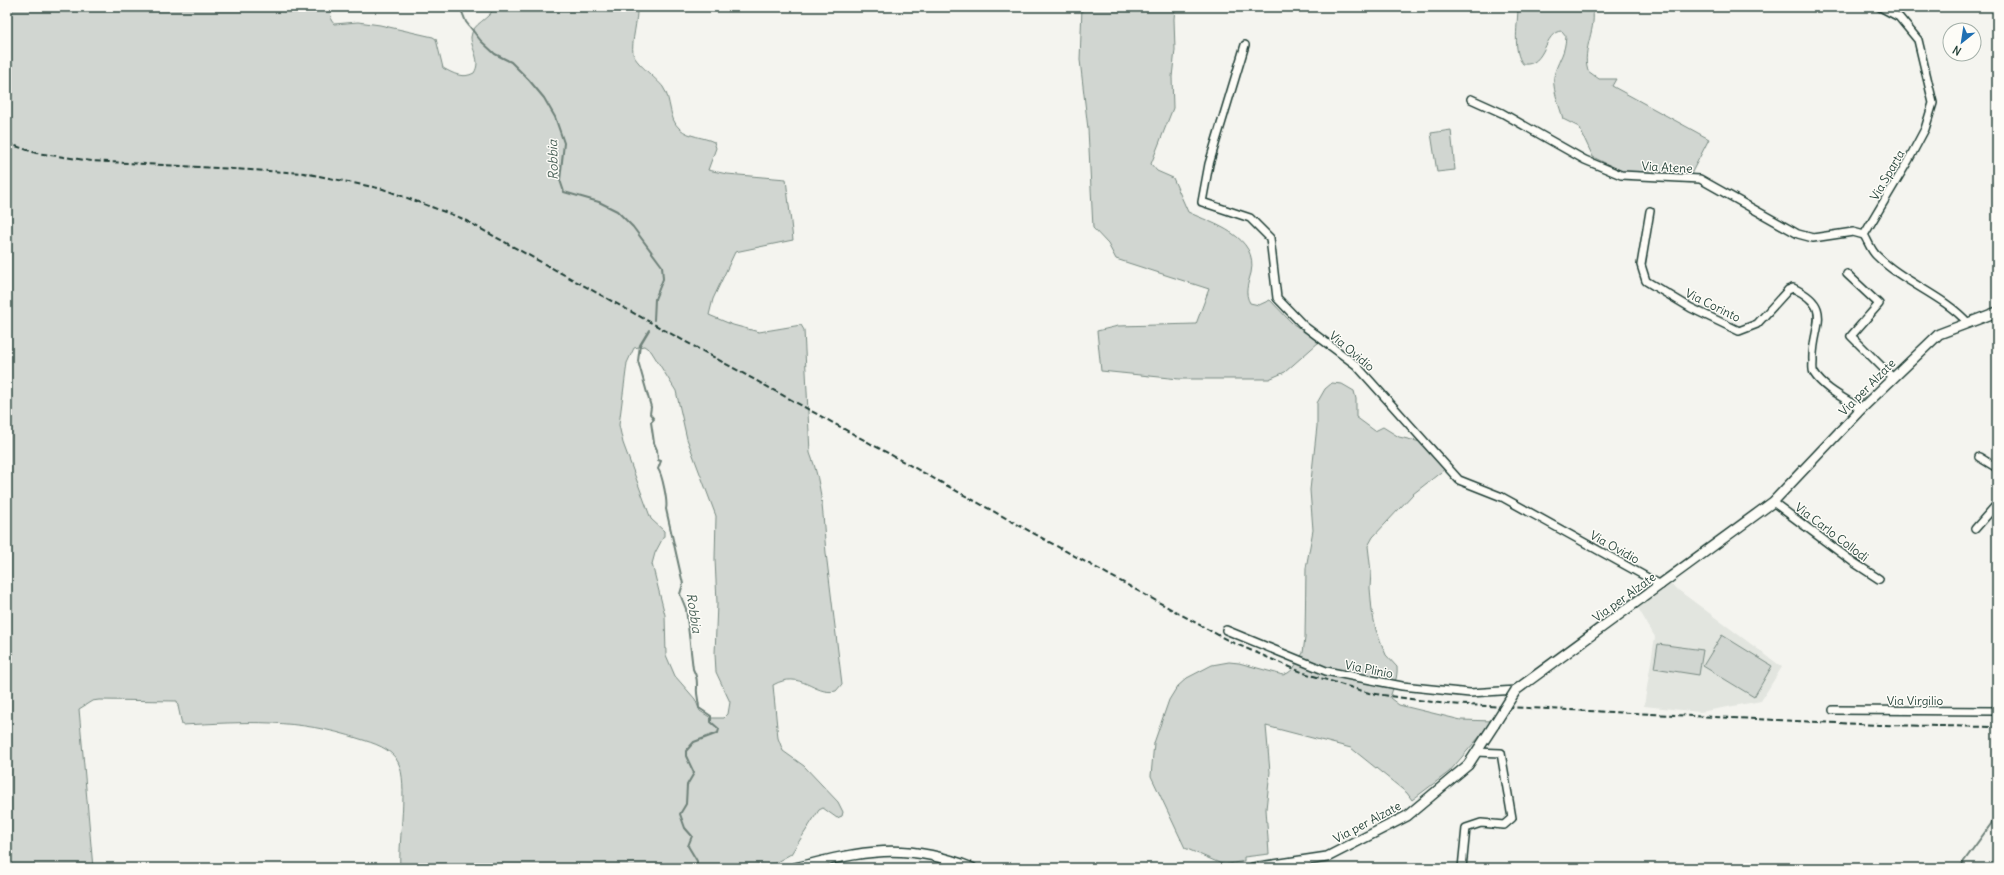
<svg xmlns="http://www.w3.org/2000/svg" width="2004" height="875" viewBox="0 0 2004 875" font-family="Delius,sans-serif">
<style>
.built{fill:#e2e5df}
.green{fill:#d1d6d1;stroke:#788a82;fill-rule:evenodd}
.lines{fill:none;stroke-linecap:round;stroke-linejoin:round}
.stream{stroke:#6e8179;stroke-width:2}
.minor-casing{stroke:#1f3d34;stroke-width:10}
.tertiary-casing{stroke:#1f3d34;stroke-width:12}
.minor{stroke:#fdfcf7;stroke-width:7}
.tertiary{stroke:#fdfcf7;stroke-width:9}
.rail{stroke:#1f3d34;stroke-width:2;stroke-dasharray:6 3;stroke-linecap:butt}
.tertiary-bridge-casing{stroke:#1f3d34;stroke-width:12;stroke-linecap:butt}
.tertiary-bridge{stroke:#fdfcf7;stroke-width:9}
.labels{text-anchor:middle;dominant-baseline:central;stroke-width:3;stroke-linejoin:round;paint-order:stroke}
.street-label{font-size:12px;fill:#1f3d34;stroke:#fdfcf7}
.water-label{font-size:13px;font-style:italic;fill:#475f56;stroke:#fdfcf7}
</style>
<rect width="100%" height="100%" fill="#f4f4ef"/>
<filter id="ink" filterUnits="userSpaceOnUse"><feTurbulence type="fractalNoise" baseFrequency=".025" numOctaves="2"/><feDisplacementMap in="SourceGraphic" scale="8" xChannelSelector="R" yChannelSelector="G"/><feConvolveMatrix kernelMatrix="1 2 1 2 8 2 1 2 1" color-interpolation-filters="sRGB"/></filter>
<g filter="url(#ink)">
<polygon class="built" points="1670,584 1782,667 1761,701 1700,712 1644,706 1655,637 1638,608"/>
<g class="green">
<path d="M 7,7 L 330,7 L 331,20 L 334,24 L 358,22 L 380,25 L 433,37 L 436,39 L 443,68 C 454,74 463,79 474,73 C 482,60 471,50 471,37 C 472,23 491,19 494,7 L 637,7 C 638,21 631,42 633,53 C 634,62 656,78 663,87 C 672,100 668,119 680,129 C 689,137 704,137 714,142 L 716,148 L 708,170 L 727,174 L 786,179 L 793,240 L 735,252 L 713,299 L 709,315 L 733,325 L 759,332 L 801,325 L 804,330 L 810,453 C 823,485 823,520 826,553 C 831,597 837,640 842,684 L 836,691 C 813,696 802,669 773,685 L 778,738 L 783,751 L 804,766 L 838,802 L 843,812 L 842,816 L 837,818 L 823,808 L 819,810 L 791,854 L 775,863 L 758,868 L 400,868 C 398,841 409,783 398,762 C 391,748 373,743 360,739 C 297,718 246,722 182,725 L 177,701 L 99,700 L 92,701 L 79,709 L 93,868 L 7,868 ZM 644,346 L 651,351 L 676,391 L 687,439 L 716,516 L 715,559 L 717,603 L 715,654 L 716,672 L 730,702 L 728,714 L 724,718 L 711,718 L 700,711 L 695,699 L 675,676 L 666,655 L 665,615 L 652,564 L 655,553 L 664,536 L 664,531 L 651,519 L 623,443 L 619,425 L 627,363 L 634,348 Z"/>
<path d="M 1082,7 L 1175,7 L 1174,19 L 1175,50 L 1172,77 L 1173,108 L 1151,164 L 1157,171 L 1173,178 L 1188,212 C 1213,224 1259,236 1251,273 C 1248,284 1244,293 1250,303 L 1259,305 L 1270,300 L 1292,323 L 1319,342 L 1285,372 L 1269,379 L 1179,379 L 1101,371 L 1097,331 L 1118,326 L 1196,324 L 1209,289 L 1116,259 L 1108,244 L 1093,228 L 1088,129 L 1080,60 Z"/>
<path d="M 1518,7 L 1592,7 C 1598,28 1581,49 1588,71 L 1599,79 L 1616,79 L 1612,86 L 1709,139 L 1691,174 L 1625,173 L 1593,157 L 1579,127 L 1563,119 C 1560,106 1550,86 1555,72 C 1560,57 1565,54 1566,36 L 1562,31 C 1543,31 1547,67 1523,64 C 1512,51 1518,23 1518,7 Z"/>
<polygon points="1451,130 1455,170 1437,172 1431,133"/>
<path d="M 1332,383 L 1342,384 L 1354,391 L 1356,399 L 1356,417 L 1375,431 L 1383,427 L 1399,437 L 1434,445 L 1450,465 L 1413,494 L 1373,537 L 1368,546 L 1371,572 L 1370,588 L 1372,611 L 1376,630 L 1386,655 L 1397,667 C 1398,678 1393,687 1390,698 L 1399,705 L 1461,720 L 1493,721 L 1449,772 L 1412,800 L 1407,793 L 1351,748 L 1266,726 L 1270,772 L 1266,809 L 1269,854 L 1244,857 L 1244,861 L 1224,865 L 1185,848 L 1151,776 L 1154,743 L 1169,700 L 1177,687 L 1187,678 L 1212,665 L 1229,662 L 1239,663 L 1283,675 L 1288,673 L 1293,669 L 1303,653 L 1305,638 L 1306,568 L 1313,530 L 1310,490 L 1317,426 L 1317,403 L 1325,389 Z"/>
<polygon points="1722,635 1772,666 1754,697 1703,666"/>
<polygon points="1658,644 1703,650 1699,675 1654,668"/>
</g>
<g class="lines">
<g class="stream">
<polyline points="460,7 466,22 481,41 495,54 511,62 529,80 544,98 555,117 564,143 560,180 564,192 599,202 617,211 633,227 662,266 663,279 655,299 654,320"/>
<path d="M 649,330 L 640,345 L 638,361 L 651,407 L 650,414 L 654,419 L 651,422 L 654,443 L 657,450 L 658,460 L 661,461 L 658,469 C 662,474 668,502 666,509 L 683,584 L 680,594 L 686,609 L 693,669 C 697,677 697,680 697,688 C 696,694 699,701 699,708 L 711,716 L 711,722 L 719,729 L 718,733 L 694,742 L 686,751 L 686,756 L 694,773 L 687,785 L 686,804 L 680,814 L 685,828 L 692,836 L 688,846 L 697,861 L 697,868"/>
<polyline points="1959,868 1991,824 1997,808"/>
</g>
<g class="minor-casing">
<g id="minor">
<path d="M 1880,7 L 1899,17 L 1918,40 L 1933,103 L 1925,129 L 1908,161 L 1864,235 C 1868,241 1871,251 1877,256 C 1904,283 1943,295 1968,323"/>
<polyline points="1245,45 1209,164 1202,202 1250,218 1270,238 1277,298 1304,326 1356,365 1459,480 1502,497 1661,585"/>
<polyline points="1471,99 1502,113 1585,160 1621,175 1700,179 1798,234 1813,238 1853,232 1864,235"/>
<path d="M 1650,211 L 1641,265 L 1646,281 L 1691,308 L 1739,331 L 1757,324 L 1788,290 L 1793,288 C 1836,308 1811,327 1813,361 C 1813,365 1812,370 1814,373 C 1824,389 1846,399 1861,409"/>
<polyline points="1847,274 1879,304 1851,336 1893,378"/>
<polyline points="1979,457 1997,468"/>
<polyline points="1773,502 1853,562 1879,579"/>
<polyline points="1975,529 1997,504"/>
<polyline points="1226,630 1326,671 1402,686 1470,693 1516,690"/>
<polyline points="1833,710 1997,711"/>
<polyline points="1462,868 1466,828 1481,823 1504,825 1512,818 1501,753 1476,752"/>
</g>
</g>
<g class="tertiary-casing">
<g id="tertiary">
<polyline points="1516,690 1773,502 1861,409 1939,334 1997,312"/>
<path d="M 795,868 C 862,851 905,841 972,868"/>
<polyline points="1253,868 1327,857 1407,816 1468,765 1494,725"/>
</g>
</g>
<use href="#minor" class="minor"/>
<use href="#tertiary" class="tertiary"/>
<polyline class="rail" points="7,143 36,153 92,161 304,173 383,189 461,218 1229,641 1304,673 1369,693 1446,704 1879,725 1997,727"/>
<g class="tertiary-bridge-casing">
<polyline id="tertiary-bridge" points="1494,725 1516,690"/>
</g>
<use href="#tertiary-bridge" class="tertiary-bridge"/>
</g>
</g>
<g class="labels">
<g class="street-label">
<text transform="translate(1667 167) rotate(3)">Via Atene</text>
<text transform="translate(1887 175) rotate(-60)">Via Sparta</text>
<text transform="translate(1713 305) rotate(26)">Via Corinto</text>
<text transform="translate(1352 351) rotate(40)">Via Ovidio</text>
<text transform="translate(1867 387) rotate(-45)">Via per Alzate</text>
<text transform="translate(1832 532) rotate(37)">Via Carlo Collodi</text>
<text transform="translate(1615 547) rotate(29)">Via Ovidio</text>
<text transform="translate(1624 597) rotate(-36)">Via per Alzate</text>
<text transform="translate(1369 669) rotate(11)">Via Plinio</text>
<text x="1915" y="700">Via Virgilio</text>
<text transform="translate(1367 822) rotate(-28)">Via per Alzate</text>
</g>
<g class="water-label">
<text transform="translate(553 160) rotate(-91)">Robbia</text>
<text transform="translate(694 613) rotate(81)">Robbia</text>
</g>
</g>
<rect width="2004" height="875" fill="none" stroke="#fdfcf7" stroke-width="24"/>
<rect x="12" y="12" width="1980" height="851" fill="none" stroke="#1f3d34" stroke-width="1.5" filter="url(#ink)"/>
<g transform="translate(1962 42) rotate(210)"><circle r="19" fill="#fdfcf7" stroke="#a4b0a9"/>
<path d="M0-3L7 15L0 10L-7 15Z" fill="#1f6fb2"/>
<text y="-6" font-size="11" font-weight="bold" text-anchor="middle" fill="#1f3d34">N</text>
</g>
</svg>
